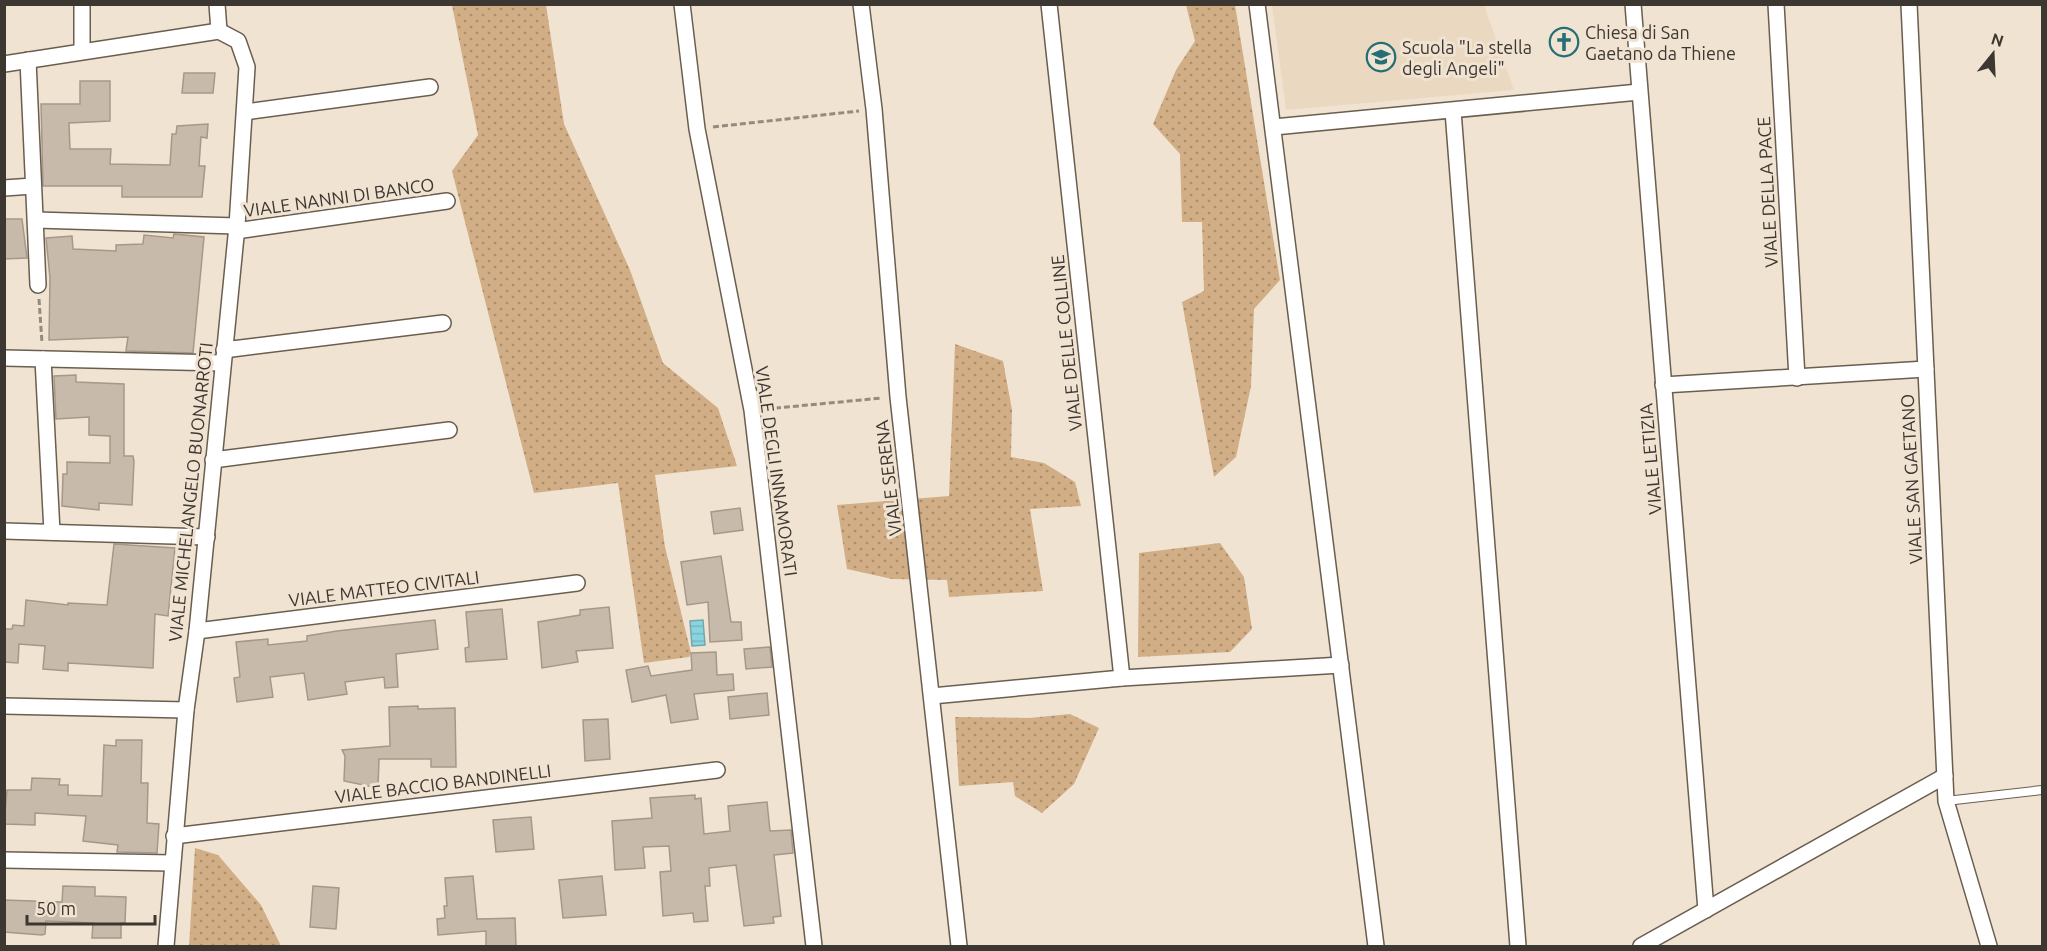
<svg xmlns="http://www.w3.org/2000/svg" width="2047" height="951" viewBox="0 0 2047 951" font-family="Ubuntu,sans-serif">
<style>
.built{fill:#ebd8c1}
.grass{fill:url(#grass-dots)}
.water{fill:url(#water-rules);stroke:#72a6ab;stroke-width:1.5}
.building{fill:#c8baaa;stroke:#a69889;stroke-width:1.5}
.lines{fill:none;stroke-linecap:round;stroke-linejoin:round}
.service-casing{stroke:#6a5e4f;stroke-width:10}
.minor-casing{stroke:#6a5e4f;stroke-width:18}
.path{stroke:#948a7e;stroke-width:3;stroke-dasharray:6 3;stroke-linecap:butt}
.service{stroke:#fff;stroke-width:8}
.minor{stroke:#fff;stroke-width:15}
.labels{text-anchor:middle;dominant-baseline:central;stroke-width:6;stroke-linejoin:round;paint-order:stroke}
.poi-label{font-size:18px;fill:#3d3731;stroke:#f1e3d2;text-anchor:start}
.street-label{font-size:18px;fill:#3d3731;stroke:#f1e3d2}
</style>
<defs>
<pattern id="grass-dots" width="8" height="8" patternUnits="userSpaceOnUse" patternTransform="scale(1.5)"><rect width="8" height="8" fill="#d1ae85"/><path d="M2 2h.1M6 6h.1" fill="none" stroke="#ab8e6d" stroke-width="1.8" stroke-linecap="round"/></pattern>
<pattern id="water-rules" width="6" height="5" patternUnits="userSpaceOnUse" patternTransform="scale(1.5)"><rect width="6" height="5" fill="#89d5df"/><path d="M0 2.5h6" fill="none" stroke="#77b7c0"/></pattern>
</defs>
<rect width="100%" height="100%" fill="#f1e3d2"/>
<polygon class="built" points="1272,5 1484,5 1514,90 1286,110"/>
<g class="grass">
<polygon points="452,5 546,5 564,124 630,270 663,363 718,408 737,466 655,475 665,547 691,653 689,657 644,663 618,483 534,493 452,171 478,135"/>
<polygon points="1186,5 1235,5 1280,280 1254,309 1251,386 1236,457 1214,477 1182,302 1204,291 1202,222 1182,222 1180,154 1153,124 1176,70 1195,41"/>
<polygon points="955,344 1003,361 1012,410 1011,457 1044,463 1075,482 1081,506 1030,509 1043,591 949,597 947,580 892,579 847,569 837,505 949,496"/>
<polygon points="1220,543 1244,577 1252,629 1230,652 1138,657 1139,553"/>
<polygon points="1070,714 1099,728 1074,784 1042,813 1015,796 1013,782 959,786 955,717 1029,718"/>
<polygon points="195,848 218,855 261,905 281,946 189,946"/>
</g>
<polygon class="water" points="703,620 705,645 692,646 690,621"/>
<g class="building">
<polygon points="184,73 215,73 213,93 182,93"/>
<polygon points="80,81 110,81 110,121 69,123 70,149 111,149 110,164 170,165 172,134 176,134 177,126 208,124 207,138 201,137 199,166 205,166 202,197 122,197 122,186 43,186 41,104 80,104"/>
<polygon points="4,219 22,219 27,258 4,259"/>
<polygon points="174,234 204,237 193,353 126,351 128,337 49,340 50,278 46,238 72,236 73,249 116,251 116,245 143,244 144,235 173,238"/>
<polygon points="76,375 76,382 124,384 124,456 133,456 134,461 132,505 99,503 99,510 62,506 63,474 67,474 67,462 110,463 110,436 89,435 89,417 56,419 54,376"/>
<polygon points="740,508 743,530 714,534 711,512"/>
<polygon points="114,544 175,548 168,616 155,614 153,668 68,663 68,671 43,669 45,646 19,644 18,663 4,662 4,629 12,629 13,625 24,626 26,600 68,605 68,603 107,605"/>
<polygon points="721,556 731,622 741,622 742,640 710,642 708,602 687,605 681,562"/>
<polygon points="609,607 613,648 576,651 578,662 542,668 538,622 580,615 580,610"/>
<polygon points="502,609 507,659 466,662 465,648 469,647 466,612"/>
<polygon points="435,620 438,649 396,654 398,687 385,688 384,677 345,682 347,694 308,700 304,673 270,677 273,697 237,702 234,678 240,677 236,642 268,639 268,645 307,641 307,636 337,631"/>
<polygon points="770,647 772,667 746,669 744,649"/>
<polygon points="716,652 717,675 733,674 734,690 694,694 698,719 671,723 666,695 632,702 626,670 648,666 651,676 692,670 691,653"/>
<polygon points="767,693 769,715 730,719 728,697"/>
<polygon points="418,706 418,709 455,708 456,767 431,767 431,759 379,759 378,788 344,781 345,756 342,750 390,746 389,707"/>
<polygon points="608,719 610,759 585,761 583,720"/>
<polygon points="116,740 142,740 141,783 148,783 147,823 159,824 157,853 117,852 118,845 83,841 86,816 35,813 35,825 4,824 7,790 31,790 32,778 60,779 59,785 68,785 68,795 102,796 104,745 116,746"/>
<polygon points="695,795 695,799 701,798 704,834 730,831 728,806 767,802 770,831 791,830 793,853 774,855 781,916 773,917 774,923 744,926 736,865 709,868 710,886 705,886 708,921 694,922 693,913 663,916 660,872 671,871 669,846 643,847 645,868 615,870 612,821 652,818 650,798"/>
<polygon points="531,817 534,849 496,852 493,820"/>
<polygon points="473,876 477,919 515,918 516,946 486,946 486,931 438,935 437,919 445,918 444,906 447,906 445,878"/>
<polygon points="602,876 606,915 563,918 559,880"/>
<polygon points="63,886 95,887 95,896 126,897 125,923 121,923 121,938 92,938 93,923 46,921 45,934 42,935 4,932 4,900 62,902"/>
<polygon points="313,886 339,888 336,929 310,927"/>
</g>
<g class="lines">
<g class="service-casing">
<polyline id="service" points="1946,801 2042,790"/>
</g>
<g class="minor-casing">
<g id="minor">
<polyline points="217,4 219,31"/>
<polyline points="682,4 697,129 752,410 814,946"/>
<polyline points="861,4 874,109 898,397 959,946"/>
<polyline points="1049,4 1122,678"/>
<polyline points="1257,4 1376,946"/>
<polyline points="1633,4 1706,910"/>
<polyline points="1776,4 1797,378"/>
<polyline points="1909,4 1946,801 1989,946"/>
<polyline points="82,51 82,4"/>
<polyline points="28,60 38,285"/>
<polyline points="4,64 219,31 238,41 247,67 237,226 197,631 186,710 166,946"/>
<polyline points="1453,111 1518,946"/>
<polyline points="245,112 430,87"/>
<polyline points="1274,127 1639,92"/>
<polyline points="4,188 33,186"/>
<polyline points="36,220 237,226"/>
<polyline points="236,231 447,201"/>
<polyline points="224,350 443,323"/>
<polyline points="4,358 222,363"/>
<polyline points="43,359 52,532"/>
<polyline points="1663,385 1926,369"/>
<polyline points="213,460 449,430"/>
<polyline points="4,531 207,537"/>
<polyline points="197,631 577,583"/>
<polyline points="932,696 1122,678 1341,665"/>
<polyline points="4,706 186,710"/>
<polyline points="174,836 717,770"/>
<polyline points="4,860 172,863"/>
<polyline points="1641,946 1945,776"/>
</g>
</g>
<g class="path">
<polyline points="713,127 859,111"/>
<polyline points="39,299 42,343"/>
<polyline points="766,409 882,398"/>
</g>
<use href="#service" class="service"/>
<use href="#minor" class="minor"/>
</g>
<defs>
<g id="church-ring" transform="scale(1.5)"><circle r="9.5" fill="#f1e3d2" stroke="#246e76" stroke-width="1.5"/><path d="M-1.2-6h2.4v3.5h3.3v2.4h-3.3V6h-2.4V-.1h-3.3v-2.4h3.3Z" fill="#246e76"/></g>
<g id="school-ring" transform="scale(1.5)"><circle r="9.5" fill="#f1e3d2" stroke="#246e76" stroke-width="1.5"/><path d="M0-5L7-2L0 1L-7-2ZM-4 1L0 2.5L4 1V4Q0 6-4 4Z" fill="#246e76"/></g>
</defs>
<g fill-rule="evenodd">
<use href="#church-ring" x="1564" y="42"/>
<use href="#school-ring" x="1381" y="57"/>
</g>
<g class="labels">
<g class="poi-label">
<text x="1585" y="32">Chiesa di San<tspan x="1585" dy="21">Gaetano da Thiene</tspan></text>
<text x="1402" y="47">Scuola "La stella<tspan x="1402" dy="21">degli Angeli"</tspan></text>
</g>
<g class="street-label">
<text transform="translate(1767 192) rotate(-93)">VIALE DELLA PACE</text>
<text transform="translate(339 197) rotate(-8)">VIALE NANNI DI BANCO</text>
<text transform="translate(1066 343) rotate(-96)">VIALE DELLE COLLINE</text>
<text transform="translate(1650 459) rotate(-95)">VIALE LETIZIA</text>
<text transform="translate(777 471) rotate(82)">VIALE DEGLI INNAMORATI</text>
<text transform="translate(888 478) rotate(-97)">VIALE SERENA</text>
<text transform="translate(1911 479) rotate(-93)">VIALE SAN GAETANO</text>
<text transform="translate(190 492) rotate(-84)">VIALE MICHELANGELO BUONARROTI</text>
<text transform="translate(384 588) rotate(-7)">VIALE MATTEO CIVITALI</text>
<text transform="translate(443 783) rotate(-7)">VIALE BACCIO BANDINELLI</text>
</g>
</g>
<rect width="2047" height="951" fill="none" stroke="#3d3731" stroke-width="12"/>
<g transform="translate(1993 54) rotate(18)" stroke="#f1e3d2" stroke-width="4.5" paint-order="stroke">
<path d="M0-4.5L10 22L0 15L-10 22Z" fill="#3d3731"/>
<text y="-9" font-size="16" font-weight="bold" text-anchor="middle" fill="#3d3731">N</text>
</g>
<path d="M27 915v9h128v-9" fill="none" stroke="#3d3731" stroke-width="3"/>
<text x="36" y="915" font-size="18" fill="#3d3731" stroke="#f1e3d2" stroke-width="4.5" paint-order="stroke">50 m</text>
</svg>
